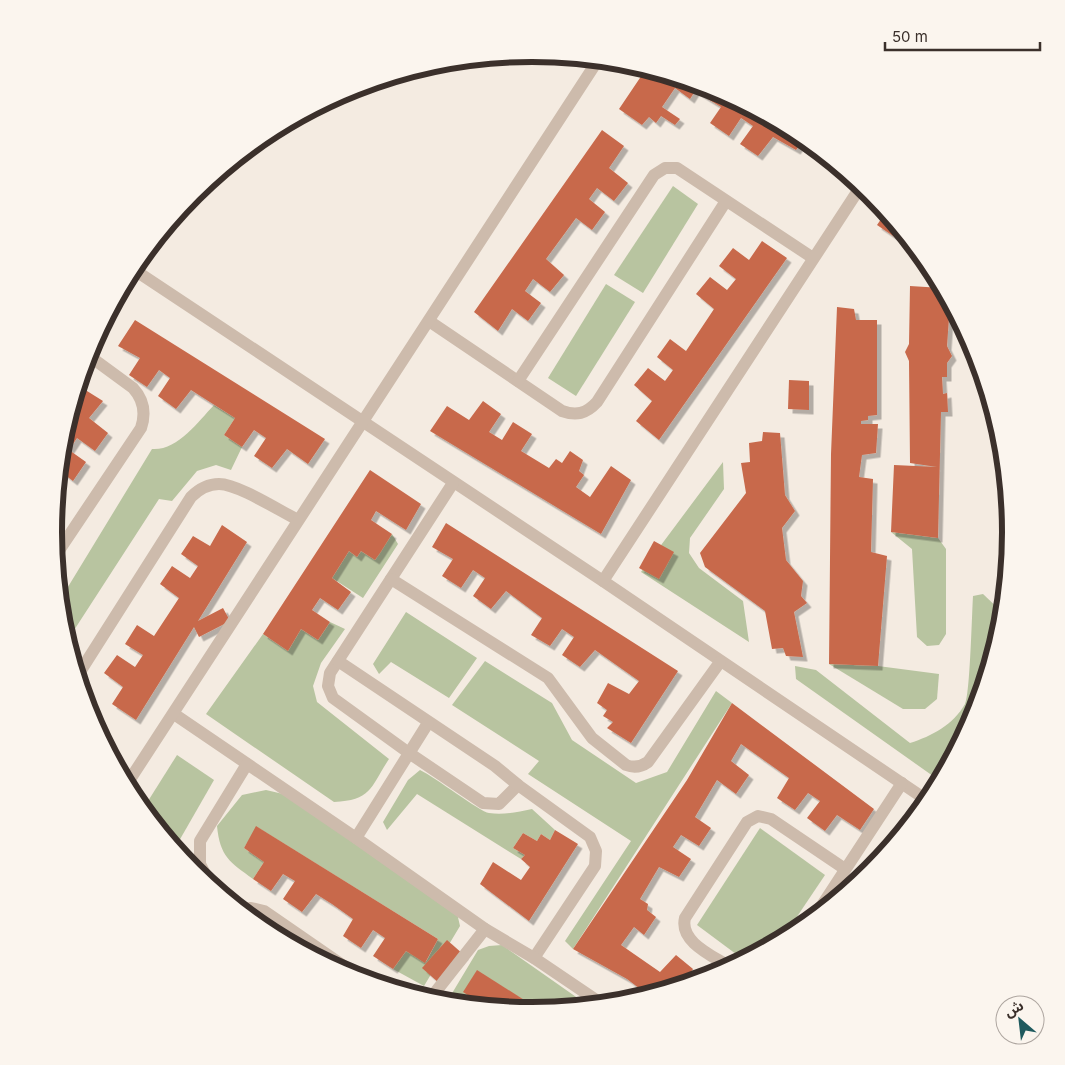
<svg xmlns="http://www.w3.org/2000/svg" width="1065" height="1065" viewBox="0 0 1065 1065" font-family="Inter,'Noto Sans Arabic',sans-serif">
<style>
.green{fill:#b8c4a0}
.building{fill:#c8694b;filter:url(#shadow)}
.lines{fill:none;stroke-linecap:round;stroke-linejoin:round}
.minor{stroke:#cdbbac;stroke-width:12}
.rim{fill:none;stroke:#3b302b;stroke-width:6}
</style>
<defs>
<filter id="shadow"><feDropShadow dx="4.5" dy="4.5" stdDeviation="0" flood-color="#0004"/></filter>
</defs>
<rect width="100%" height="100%" fill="#f4ebe1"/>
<g class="green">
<polygon points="673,186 698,204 643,293 614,275"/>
<polygon points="606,284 635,302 576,396 548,378"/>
<path d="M 214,405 L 235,418 L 224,435 L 242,447 L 231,470 L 216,465 L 197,471 L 172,501 L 159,499 L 67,641 L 63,626 L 60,600 L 152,449 C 177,451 198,422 214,405 Z"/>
<polygon points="723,462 724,489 690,538 689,553 699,568 743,601 749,642 641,572"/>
<polygon points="891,532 938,538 946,549 946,634 939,645 927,646 917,637 912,549"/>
<polygon points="392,534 398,544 363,598 332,578 349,551 357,557 361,551 375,560"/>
<path d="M 983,594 L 1003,613 L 1002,626 L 975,716 L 940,781 L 796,679 L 795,666 L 816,670 L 910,743 C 932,736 953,725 965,704 C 970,696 972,612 973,596 Z"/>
<polygon points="406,612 477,658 449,698 391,662 379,674 373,664"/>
<path d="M 330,622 L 345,629 L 321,663 L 313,686 L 317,702 L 389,759 C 370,788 372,800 334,802 L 206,714 L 263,634 L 288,651 L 301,629 L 318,640 Z"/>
<polygon points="485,661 552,703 572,740 636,783 667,772 716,691 732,703 573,949 565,941 631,841 528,774 539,761 452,705"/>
<polygon points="829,664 878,666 939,674 937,699 925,709 903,709"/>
<polygon points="177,755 214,780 175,848 143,809"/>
<path d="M 420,770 C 435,777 480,812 489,813 C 504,815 518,812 532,809 L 555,830 L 550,840 L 541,834 L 537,841 L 523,833 L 513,848 L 525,855 L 521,859 L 417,794 L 387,830 L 383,822 L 408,780 Z"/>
<path d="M 266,790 L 283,794 L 457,913 L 460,926 L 424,986 L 393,969 L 406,951 L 426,962 L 438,939 L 257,827 L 244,848 L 264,862 L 253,879 C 230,862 220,857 217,826 L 242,795 Z"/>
<polygon points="760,828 825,875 782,939 744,960 697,925"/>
<polygon points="502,945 589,1006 540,1010 477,971 464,992 470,997 465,1005 452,1003 448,1000 478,950 489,946"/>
</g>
<g class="building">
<polygon points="646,69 716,90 804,139 796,150 773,137 758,156 740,144 753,126 741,118 729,136 710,123 721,107 695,91 690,99 675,88 662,107 680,119 675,125 661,116 656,123 649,117 642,125 619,109"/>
<polygon points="602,130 624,146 609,168 628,183 614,201 597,188 589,199 605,212 592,230 576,218 546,259 564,275 550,292 533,279 525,291 541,303 528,321 512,309 498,331 474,312"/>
<polygon points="886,212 906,236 902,242 877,225"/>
<polygon points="762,241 787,258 659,440 636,421 652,401 634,385 648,368 665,381 673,370 657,357 670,339 686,351 714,309 696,294 710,277 727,290 736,279 719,266 733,248 749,260"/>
<polygon points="910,286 942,288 950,303 947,346 952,356 947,363 947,377 942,377 943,394 947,393 948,412 941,412 938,538 891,532 894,465 937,467 910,463 909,361 905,352 909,344"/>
<polygon points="837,307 854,309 856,320 877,320 877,415 868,416 868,420 861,421 861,424 878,424 876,453 862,455 859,477 873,479 871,552 887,556 878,666 829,664 831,454"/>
<polygon points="135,320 325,439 308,464 287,449 272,468 254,456 266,438 254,430 242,447 224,435 235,418 191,390 176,409 158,396 170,378 159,370 147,387 129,375 140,358 118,346"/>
<polygon points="789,380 809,381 809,410 788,409"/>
<polygon points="79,386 103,401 89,418 108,433 95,451 77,438 69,450 86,462 73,481 60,471 63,439"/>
<polygon points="483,401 501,414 489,432 502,440 513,422 532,434 521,451 549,468 556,459 562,463 570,451 583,460 579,471 584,475 576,487 590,497 611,466 631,480 601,534 430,431 447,406 469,420"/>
<polygon points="763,432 780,433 785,495 795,511 782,528 786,560 803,581 801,596 807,603 794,612 803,657 786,656 783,648 772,649 765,611 705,567 700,553 746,493 741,463 750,462 749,443 762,441"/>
<polygon points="370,470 421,504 406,530 376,511 371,520 392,534 380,553 375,560 361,551 357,557 349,551 332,578 351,592 338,610 320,598 312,610 330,622 318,640 301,629 288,651 263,634"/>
<polygon points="446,523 678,671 631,743 607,728 613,722 603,716 607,710 597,703 608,683 629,694 639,681 595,650 580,667 562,655 574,637 562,629 550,646 531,635 542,618 506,591 491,609 473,596 485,578 473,570 461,588 442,576 453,559 432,547"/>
<polygon points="222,525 247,542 198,621 223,608 230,621 199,637 194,627 136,720 112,704 123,687 104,673 117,655 135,667 143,655 125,644 137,625 154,636 179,598 160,584 172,566 190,578 198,566 181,554 193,536 210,546"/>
<polygon points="654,541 674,552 659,579 639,568"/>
<polygon points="732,703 874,809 860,830 837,815 825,831 807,818 820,801 808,793 795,810 777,798 789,778 741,744 731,761 749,775 736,794 717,780 695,817 711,828 699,846 681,835 673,847 691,859 679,877 659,867 640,899 648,904 647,910 656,917 644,935 634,927 621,945 660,972 676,955 693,969 680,986 648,995 627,979 573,949 687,780"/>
<polygon points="256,826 438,939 425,963 406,951 393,969 373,956 385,938 373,930 361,948 343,936 353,919 332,904 316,894 302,912 283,899 295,881 283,874 271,891 253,879 264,862 244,848"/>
<polygon points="555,830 578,844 529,921 480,884 493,862 521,880 530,867 521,859 525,855 513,848 523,833 537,841 541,834 550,840"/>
<polygon points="447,940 464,955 439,983 422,968"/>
<polygon points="477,970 540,1010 484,1006 463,992"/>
</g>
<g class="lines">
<g class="minor">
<polyline points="133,269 603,581 928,801"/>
<path d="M 429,321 L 562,411 C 576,416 586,414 597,402 L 726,201"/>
<polyline points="518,381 654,175 665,168 677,168 813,258"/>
<polyline points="453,483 330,673 328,686 333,698 409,753 483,803 499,804 518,785"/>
<path d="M 56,555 L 141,428 C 146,413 144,400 133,388 L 88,355"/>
<path d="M 391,579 L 548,678 L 592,738 L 626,765 C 634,768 641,767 648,762 L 720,662"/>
<polyline points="603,581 861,186"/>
<polyline points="338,661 495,766 518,785 590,837 596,851 595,866 534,958"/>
<path d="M 78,675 L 191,497 C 199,489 208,484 219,484 C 238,484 280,511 298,520"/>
<polyline points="174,714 356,838 485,929 534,958 602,1004"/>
<polyline points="127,784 598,60"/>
<polyline points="356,838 428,723"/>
<polyline points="210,884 200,864 200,841 247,764"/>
<polyline points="241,910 251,908 264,911 361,978"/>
<polyline points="813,919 902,783"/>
<path d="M 730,967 C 713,956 679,942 685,918 L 747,822 L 758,816 L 771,819 L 845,869"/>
<polyline points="430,999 485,929"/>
</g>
</g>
<path d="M0 0H1065V1065H0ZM62 532a470 470 0 1 1 940 0a470 470 0 1 1-940 0Z" fill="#fbf5ee" fill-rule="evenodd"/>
<path class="rim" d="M62 532a470 470 0 1 1 940 0a470 470 0 1 1-940 0Z"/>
<g transform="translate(1020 1020) rotate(332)"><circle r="24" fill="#fbf5ee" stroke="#aea6a0"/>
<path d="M0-4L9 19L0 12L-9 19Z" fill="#1f5a5e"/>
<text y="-8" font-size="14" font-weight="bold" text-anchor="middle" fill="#3b302b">ش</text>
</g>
<path d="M885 42v8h155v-8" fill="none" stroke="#3b302b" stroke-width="2.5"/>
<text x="892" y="42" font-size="15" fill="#3b302b" stroke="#fbf5ee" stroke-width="4" paint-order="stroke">50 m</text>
</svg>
